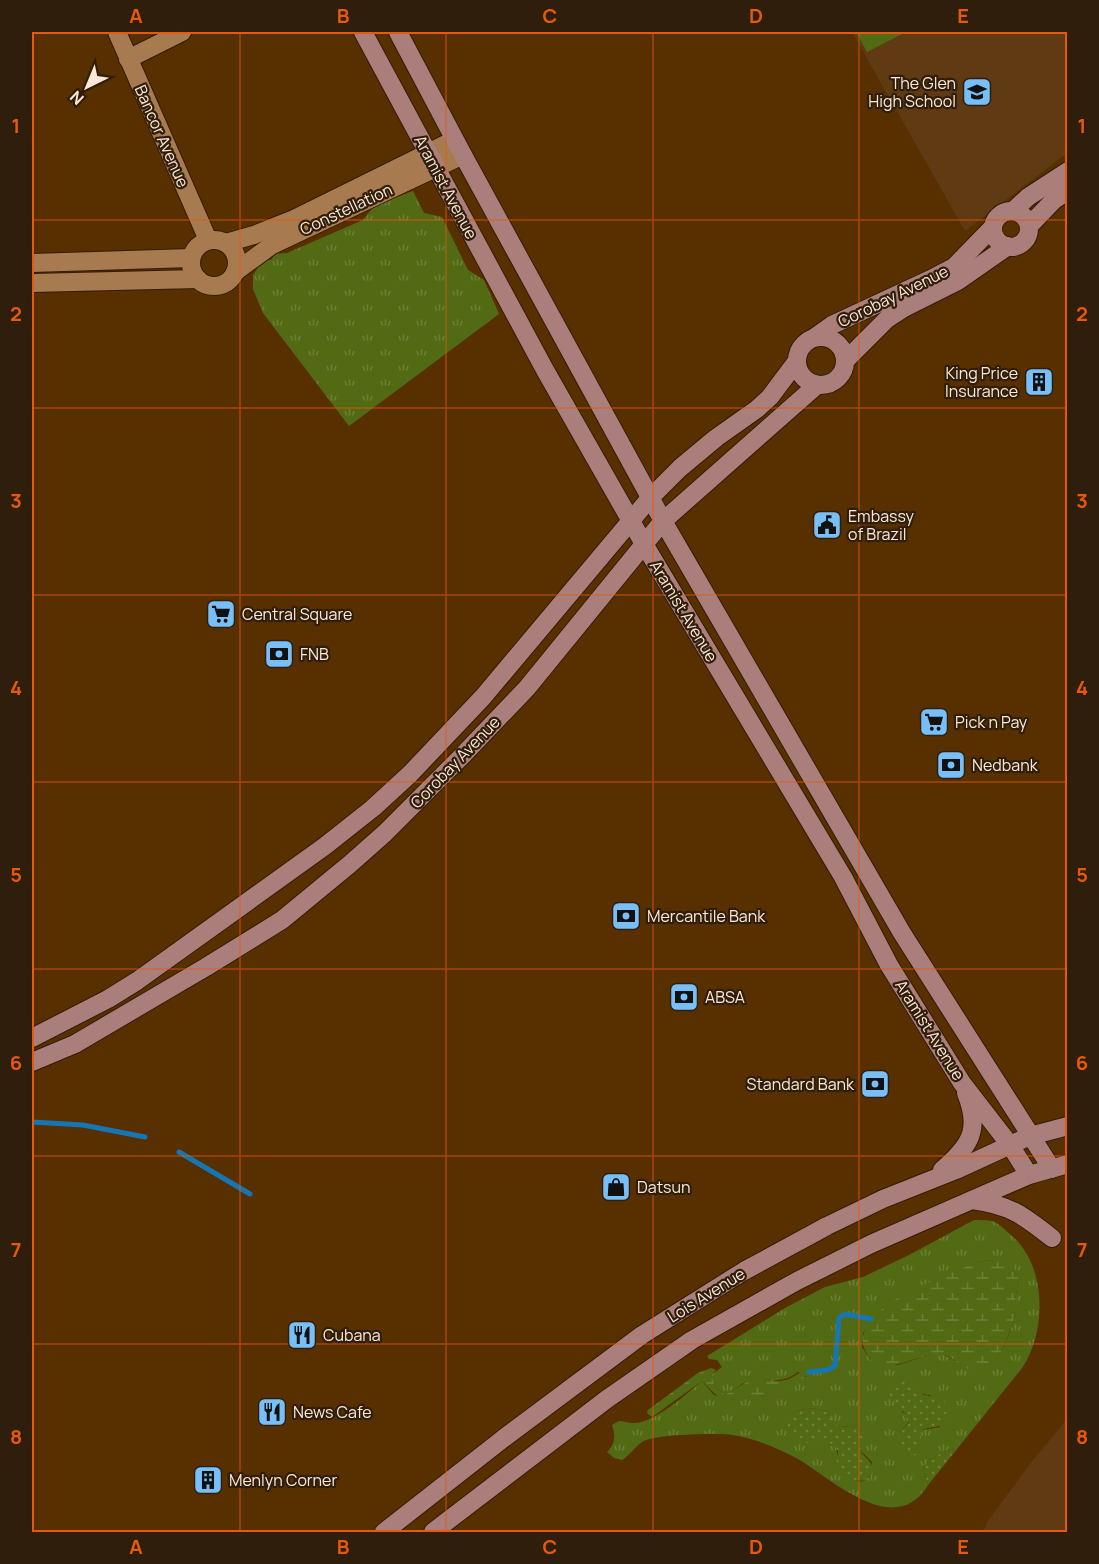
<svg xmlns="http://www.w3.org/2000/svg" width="1099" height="1564" viewBox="0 0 1099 1564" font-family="Manrope,sans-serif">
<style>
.built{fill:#5f3a13}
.grass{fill:url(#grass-tufts);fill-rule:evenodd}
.wetland{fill:url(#wetland-marsh)}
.garden{fill:url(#garden-dots)}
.pitch{fill:#536a14}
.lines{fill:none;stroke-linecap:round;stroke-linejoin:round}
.stream{stroke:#1676b3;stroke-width:5}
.street-casing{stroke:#321c06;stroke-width:20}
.secondary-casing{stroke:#321c06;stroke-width:20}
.street{stroke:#a87a4f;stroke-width:18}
.secondary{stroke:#aa7e7b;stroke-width:18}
.grid{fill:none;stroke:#e8590c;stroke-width:1.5;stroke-opacity:0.55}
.labels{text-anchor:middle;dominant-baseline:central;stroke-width:4.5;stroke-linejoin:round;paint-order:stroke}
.poi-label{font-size:16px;fill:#fde8d6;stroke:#301e0c;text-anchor:start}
.street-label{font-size:16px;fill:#fde8d6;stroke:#301e0c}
.neatline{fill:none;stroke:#e8590c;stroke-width:2}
.grid-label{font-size:20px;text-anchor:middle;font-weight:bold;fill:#e8590c}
</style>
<defs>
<pattern id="grass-tufts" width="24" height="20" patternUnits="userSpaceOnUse" patternTransform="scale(1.5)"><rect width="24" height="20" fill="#536a14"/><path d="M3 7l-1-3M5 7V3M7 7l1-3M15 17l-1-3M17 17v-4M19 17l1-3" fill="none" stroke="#6d7f35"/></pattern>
<pattern id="wetland-marsh" width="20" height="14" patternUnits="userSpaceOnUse" patternTransform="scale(1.5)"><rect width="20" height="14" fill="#536a14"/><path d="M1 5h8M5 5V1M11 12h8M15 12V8" fill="none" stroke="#6d7f35"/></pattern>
<pattern id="garden-dots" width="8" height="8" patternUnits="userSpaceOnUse" patternTransform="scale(1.5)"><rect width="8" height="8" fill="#536a14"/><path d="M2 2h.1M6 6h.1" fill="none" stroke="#6d7f35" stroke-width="1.8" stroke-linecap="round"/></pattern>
</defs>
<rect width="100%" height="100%" fill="#583000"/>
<g class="built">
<polygon points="852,32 1067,32 1067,153 965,231"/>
<polygon points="1067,1419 1067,1532 983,1532 987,1522 1033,1460"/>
</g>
<g class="grass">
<polygon points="413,191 424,213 442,217 468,270 484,280 499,314 349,426 263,313 253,289 253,275 263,260 271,260 275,254 287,253 363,220 375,205"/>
<path d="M 974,1220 C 980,1220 987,1220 992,1221 C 999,1223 1006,1231 1011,1235 C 1047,1265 1047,1331 1022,1368 L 957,1449 C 943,1450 931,1457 923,1469 L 928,1485 C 895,1540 832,1479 798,1459 C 778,1448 756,1439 733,1435 C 718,1433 654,1434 642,1442 C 635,1447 631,1454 622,1460 L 614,1458 L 607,1452 C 615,1444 616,1436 612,1425 L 619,1421 C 624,1421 628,1423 633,1423 C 654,1424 686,1394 702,1381 L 714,1395 L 730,1401 L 737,1397 L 762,1397 L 807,1376 L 798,1372 C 779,1387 768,1375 746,1382 C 738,1385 733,1392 725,1395 L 716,1388 L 711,1375 L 722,1367 L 717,1360 L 709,1359 L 707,1356 L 785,1308 L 825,1287 L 863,1277 L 909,1255 ZM 992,1260 L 1020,1278 L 1018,1282 L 1015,1303 L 1019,1303 C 1011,1326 1005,1362 979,1372 L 942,1354 L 932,1354 L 898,1365 L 870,1359 L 862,1347 L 863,1333 L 894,1301 L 978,1262 ZM 897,1382 C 910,1381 916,1395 930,1395 L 940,1427 L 922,1430 L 920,1434 L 900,1433 L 909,1421 L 909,1417 L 902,1412 ZM 814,1408 L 827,1412 L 836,1426 L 857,1427 L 860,1450 L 872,1462 L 870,1476 L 866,1480 L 859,1482 L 837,1465 L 838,1457 L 836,1447 L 827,1442 L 822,1441 L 790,1414 L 800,1410 Z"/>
</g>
<g class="wetland">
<path d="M 992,1260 L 1014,1267 L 1020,1278 L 1018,1282 L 1015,1303 L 1020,1302 C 1011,1324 1006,1356 985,1370 C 972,1378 955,1357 944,1355 C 922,1349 883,1382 867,1354 C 863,1347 861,1341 864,1333 C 875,1298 946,1276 978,1262 Z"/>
<path d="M 711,1368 L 716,1370 L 711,1375 L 716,1388 L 725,1395 L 753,1378 L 780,1381 L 789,1379 L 806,1369 L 809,1372 C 803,1383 773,1395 760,1397 C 746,1398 736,1394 725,1405 L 720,1402 L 719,1398 L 702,1381 L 652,1417 L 647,1413 L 648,1410 L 698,1373 Z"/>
</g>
<g class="garden">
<path d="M 904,1381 L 924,1395 L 943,1399 L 950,1409 C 949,1431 937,1424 922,1430 C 918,1442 926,1454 909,1457 L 901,1452 L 896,1442 L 900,1433 L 909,1422 C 906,1410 892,1405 889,1391 L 897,1382 Z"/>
<path d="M 814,1408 L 827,1412 L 837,1426 L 857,1427 L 864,1433 L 864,1439 L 860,1450 C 865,1459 873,1461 873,1472 L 866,1480 C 856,1483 840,1477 837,1466 C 836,1462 838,1455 838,1451 C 828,1436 815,1445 802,1442 C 795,1441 790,1436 786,1431 L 790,1414 L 800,1410 Z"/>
<path d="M 957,1449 L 928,1485 L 923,1469 C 931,1457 943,1450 957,1449 Z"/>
</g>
<polygon class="pitch" points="856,32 906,32 867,52"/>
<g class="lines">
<g class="stream">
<polyline points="32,1122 83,1125 145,1137"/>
<polyline points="179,1152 250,1194"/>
<polyline points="809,1372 827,1370 835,1366 839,1318 845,1314 871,1319"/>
</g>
<g class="street-casing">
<g id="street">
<polyline points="117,32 208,240"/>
<polyline points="128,59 182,32"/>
<circle cx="214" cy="263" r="23"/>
<polyline points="226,243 254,235 294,219 454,140"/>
<polyline points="32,263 191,258"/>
<polyline points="235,272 272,245 463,155"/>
<polyline points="32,283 198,279"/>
</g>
</g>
<g class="secondary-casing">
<g id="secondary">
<polyline points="363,32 545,370 644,544 843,877 889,965 962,1083 1010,1145 1029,1175"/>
<polyline points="398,32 463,155 663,521 902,933 1052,1169"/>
<polyline points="1013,211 1028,197 1068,171"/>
<circle cx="1011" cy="229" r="18"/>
<polyline points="1029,226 1054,200 1068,191"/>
<circle cx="821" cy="361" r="24"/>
<polyline points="815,337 832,325 931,279 954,267 993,227"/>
<polyline points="846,360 887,319 904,308 958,281 1008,246"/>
<polyline points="32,1038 108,999 137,981 325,846 373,808 410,774 483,697 650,498 680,468 716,438 757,409 770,397 797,361"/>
<polyline points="32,1062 75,1044 206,967 282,920 350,864 385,833 462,756 527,688 663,521 817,385"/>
<path d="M 942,1170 C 970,1146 981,1130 966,1093"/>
<path d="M 972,1200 C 1010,1205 1023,1215 1052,1238"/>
<polyline points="384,1532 504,1438 642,1335 744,1271 827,1226 883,1199 956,1170 1030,1136 1068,1126"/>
<polyline points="433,1532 607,1399 692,1340 797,1281 871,1244 1029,1175 1068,1164"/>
</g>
</g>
<use href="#street" class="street"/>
<use href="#secondary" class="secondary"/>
</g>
<path class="grid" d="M 240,32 L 240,1532M 446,32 L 446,1532M 653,32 L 653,1532M 859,32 L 859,1532M 32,220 L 1068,220M 32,408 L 1068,408M 32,595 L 1068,595M 32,782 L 1068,782M 32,969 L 1068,969M 32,1156 L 1068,1156M 32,1344 L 1068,1344"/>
<defs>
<g id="school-square" transform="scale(1.5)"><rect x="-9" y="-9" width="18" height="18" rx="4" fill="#78bff7" stroke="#301e0c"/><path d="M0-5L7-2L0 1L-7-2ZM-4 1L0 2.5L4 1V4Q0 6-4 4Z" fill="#111"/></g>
<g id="building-square" transform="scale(1.5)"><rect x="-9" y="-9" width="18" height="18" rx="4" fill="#78bff7" stroke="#301e0c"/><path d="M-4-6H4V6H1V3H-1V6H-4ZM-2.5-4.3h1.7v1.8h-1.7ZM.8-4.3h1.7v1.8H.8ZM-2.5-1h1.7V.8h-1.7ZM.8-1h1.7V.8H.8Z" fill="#111"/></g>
<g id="civic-square" transform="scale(1.5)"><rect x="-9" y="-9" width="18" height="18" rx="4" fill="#78bff7" stroke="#301e0c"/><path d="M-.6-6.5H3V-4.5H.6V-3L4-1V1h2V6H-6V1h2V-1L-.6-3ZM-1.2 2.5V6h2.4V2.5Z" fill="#111"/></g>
<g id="supermarket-square" transform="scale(1.5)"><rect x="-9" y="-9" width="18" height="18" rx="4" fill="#78bff7" stroke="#301e0c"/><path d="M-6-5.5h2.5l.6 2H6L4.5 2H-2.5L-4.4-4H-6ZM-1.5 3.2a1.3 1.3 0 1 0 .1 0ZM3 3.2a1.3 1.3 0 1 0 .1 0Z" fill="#111"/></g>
<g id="bank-square" transform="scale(1.5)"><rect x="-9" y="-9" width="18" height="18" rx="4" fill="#78bff7" stroke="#301e0c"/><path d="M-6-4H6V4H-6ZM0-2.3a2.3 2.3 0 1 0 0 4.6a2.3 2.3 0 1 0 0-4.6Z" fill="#111"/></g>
<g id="shop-square" transform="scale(1.5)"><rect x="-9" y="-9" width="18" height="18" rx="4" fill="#78bff7" stroke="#301e0c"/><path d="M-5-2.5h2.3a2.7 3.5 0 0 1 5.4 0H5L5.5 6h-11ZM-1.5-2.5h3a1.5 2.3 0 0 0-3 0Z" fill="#111"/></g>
<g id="restaurant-square" transform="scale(1.5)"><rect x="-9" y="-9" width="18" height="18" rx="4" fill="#78bff7" stroke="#301e0c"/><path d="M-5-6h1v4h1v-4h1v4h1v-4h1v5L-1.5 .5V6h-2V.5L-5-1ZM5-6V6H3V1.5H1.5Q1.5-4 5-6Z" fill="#111"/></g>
</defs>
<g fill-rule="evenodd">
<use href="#school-square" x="977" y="92"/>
<use href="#building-square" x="1039" y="382"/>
<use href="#civic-square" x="827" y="525"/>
<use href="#supermarket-square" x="221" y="614"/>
<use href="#bank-square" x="279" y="654"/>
<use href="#supermarket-square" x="934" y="722"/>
<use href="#bank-square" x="951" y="765"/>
<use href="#bank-square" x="626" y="916"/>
<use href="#bank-square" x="684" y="997"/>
<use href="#bank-square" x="875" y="1084"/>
<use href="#shop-square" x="616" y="1187"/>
<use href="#restaurant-square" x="302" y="1335"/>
<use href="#restaurant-square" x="272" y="1412"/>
<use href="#building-square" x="208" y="1480"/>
</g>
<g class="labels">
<g class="poi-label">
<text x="956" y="83" text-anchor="end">The Glen<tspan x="956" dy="18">High School</tspan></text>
<text x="1018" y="373" text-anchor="end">King Price<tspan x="1018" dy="18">Insurance</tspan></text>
<text x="848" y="516">Embassy<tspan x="848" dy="18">of Brazil</tspan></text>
<text x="242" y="614">Central Square</text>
<text x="300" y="654">FNB</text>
<text x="955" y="722">Pick n Pay</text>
<text x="972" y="765">Nedbank</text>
<text x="647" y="916">Mercantile Bank</text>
<text x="705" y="997">ABSA</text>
<text x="854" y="1084" text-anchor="end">Standard Bank</text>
<text x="637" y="1187">Datsun</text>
<text x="323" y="1335">Cubana</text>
<text x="293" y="1412">News Cafe</text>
<text x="229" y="1480">Menlyn Corner</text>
</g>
<g class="street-label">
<text transform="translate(162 136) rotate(66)">Bancor Avenue</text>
<text transform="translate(446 187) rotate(62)">Aramist Avenue</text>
<text transform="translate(346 209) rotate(-25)">Constellation</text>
<text transform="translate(893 296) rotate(-26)">Corobay Avenue</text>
<text transform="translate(684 611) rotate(59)">Aramist Avenue</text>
<text transform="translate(455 762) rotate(-46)">Corobay Avenue</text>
<text transform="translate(930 1030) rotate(58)">Aramist Avenue</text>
<text transform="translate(706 1295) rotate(-32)">Lois Avenue</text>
</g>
</g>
<rect width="1099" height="1564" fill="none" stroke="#301e0c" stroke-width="66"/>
<g transform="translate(87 87) rotate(223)" stroke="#301e0c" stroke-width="4.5" paint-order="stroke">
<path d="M0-4.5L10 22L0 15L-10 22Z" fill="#fde8d6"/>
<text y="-9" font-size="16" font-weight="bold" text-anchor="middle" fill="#fde8d6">N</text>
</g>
<rect x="33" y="33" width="1033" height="1498" class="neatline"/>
<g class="grid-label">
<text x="136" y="23">A</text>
<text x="343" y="23">B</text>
<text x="550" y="23">C</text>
<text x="756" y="23">D</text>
<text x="963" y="23">E</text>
<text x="16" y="133">1</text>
<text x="1082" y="133">1</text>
<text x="16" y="321">2</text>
<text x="1082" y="321">2</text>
<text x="16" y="508">3</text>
<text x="1082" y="508">3</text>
<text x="16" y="695">4</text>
<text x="1082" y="695">4</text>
<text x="16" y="882">5</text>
<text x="1082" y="882">5</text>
<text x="16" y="1070">6</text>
<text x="1082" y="1070">6</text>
<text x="16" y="1257">7</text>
<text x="1082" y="1257">7</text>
<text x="16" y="1444">8</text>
<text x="1082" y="1444">8</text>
<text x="136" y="1554">A</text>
<text x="343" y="1554">B</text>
<text x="550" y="1554">C</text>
<text x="756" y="1554">D</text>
<text x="963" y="1554">E</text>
</g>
</svg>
